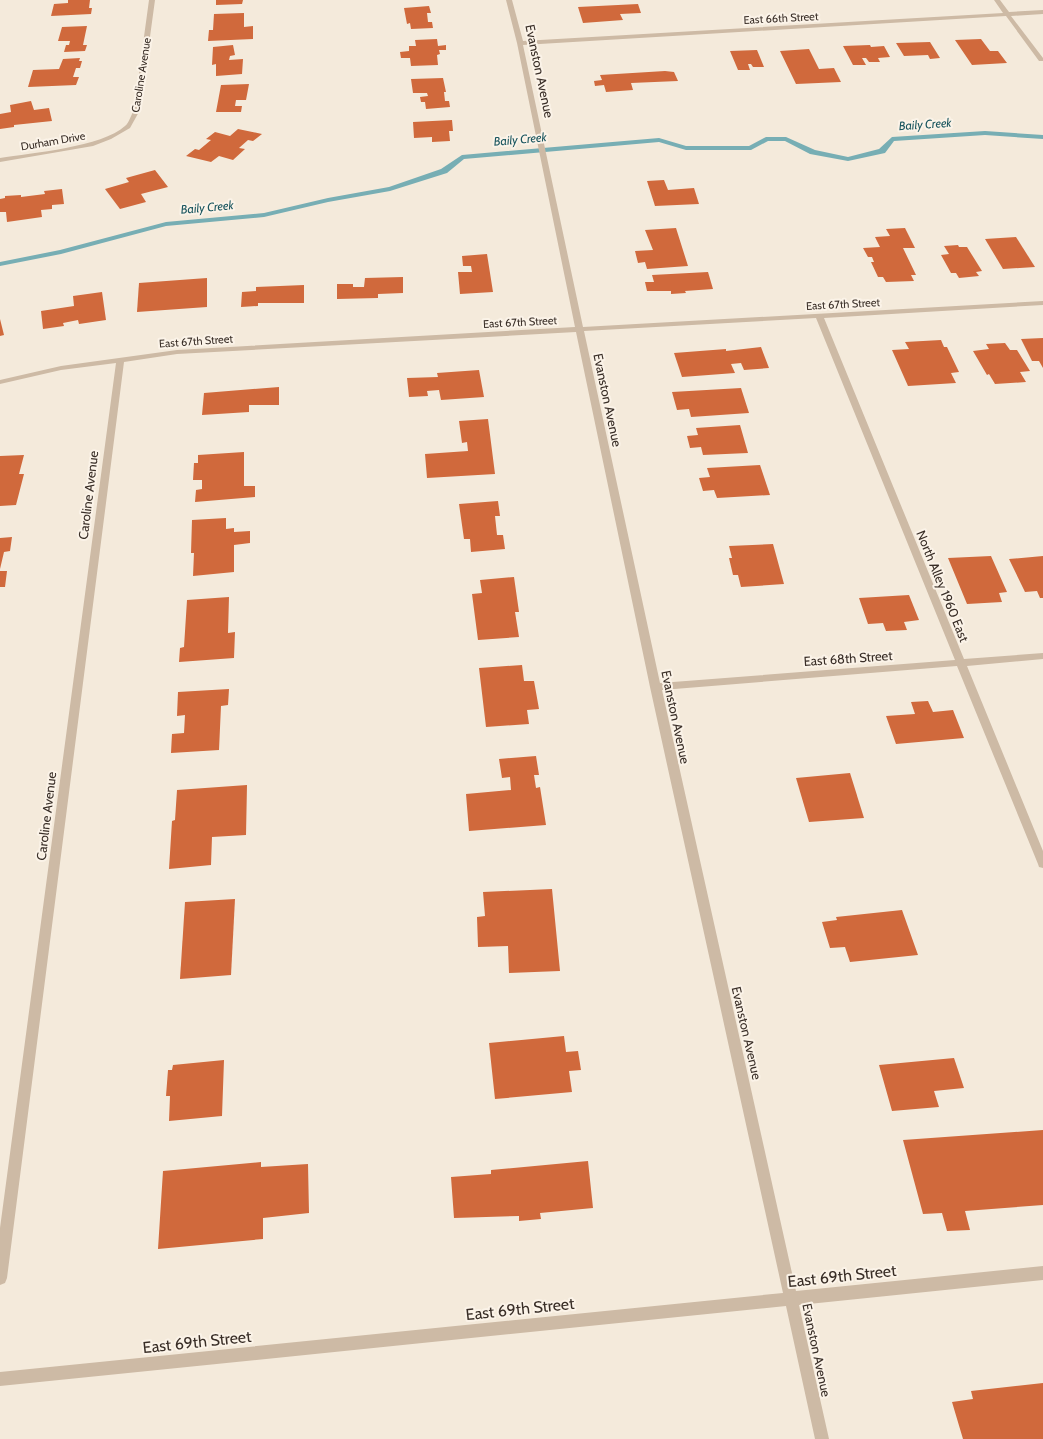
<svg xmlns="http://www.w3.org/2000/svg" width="1043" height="1439" viewBox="0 0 1043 1439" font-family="Cabin,sans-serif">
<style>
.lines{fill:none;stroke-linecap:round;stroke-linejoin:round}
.stream{fill:#77aeb4;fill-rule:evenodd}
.building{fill:#d0693c}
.minor{fill:#cdbaa5;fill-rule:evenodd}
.labels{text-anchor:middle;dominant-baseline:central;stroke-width:4;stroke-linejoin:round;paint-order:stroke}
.far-street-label{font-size:11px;fill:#392e27;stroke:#fbf3e8}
.far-water-label{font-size:12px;font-style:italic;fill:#19555e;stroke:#fbf3e8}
.street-label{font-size:13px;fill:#392e27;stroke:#fbf3e8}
.near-street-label{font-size:16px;fill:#392e27;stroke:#fbf3e8}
</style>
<rect width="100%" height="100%" fill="#f4eadb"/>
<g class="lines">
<polygon class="stream" points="985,131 1043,135 1043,139 985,135 894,141 885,153 848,161 810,154 785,141 768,141 751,150 686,150 659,142 464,159 447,173 390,191 328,202 264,217 166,226 61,254 0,266 0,262 60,250 166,222 264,213 328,198 389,187 441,169 462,155 659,138 686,146 749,146 766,137 786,137 815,150 848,157 879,149 892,137"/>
</g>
<g class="building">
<polygon points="68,0 90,0 89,8 92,8 91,14 51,16 54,4 68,3"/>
<polygon points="216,0 243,0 242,4 216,5"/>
<polygon points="638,4 641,13 620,14 623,20 583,23 578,7"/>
<polygon points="429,6 431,13 427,13 428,22 432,22 433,28 411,29 410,23 407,24 404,8"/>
<polygon points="244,13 244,27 253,26 253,39 208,41 209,30 213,30 214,14"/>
<polygon points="87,26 83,45 87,45 85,51 64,52 66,45 69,45 70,41 58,41 62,27"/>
<polygon points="437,39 438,46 446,45 446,50 439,50 440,54 437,55 438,65 411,66 410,58 401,58 400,52 409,51 409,46 416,46 415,40"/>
<polygon points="981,39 990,51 998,51 1007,63 972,65 955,40"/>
<polygon points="930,42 940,58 930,59 928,55 904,56 896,43"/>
<polygon points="233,45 235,55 230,56 229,60 243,59 242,74 216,76 216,64 212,65 213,47"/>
<polygon points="870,45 871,47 884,46 890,57 878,58 880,62 869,62 866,58 862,58 866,65 853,65 843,46"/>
<polygon points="809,49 819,69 834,68 841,82 796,84 780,51"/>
<polygon points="757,50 764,67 753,67 751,64 748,64 750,70 738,70 730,51"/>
<polygon points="80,58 79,61 82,61 80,68 76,68 73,77 79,77 76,85 28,87 33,70 59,69 63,59"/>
<polygon points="665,71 674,72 678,81 631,83 633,90 606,92 604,85 595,86 594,81 602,80 600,75"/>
<polygon points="443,78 446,92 444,92 445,101 449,101 450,107 426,109 425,102 421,102 420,97 428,96 427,93 413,93 411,79"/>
<polygon points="249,84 246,100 236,100 235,106 242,106 241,112 216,112 221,85"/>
<polygon points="31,101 34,110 49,108 52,121 14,125 14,127 0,129 0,114 11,112 10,105"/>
<polygon points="452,120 453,131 449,131 450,141 432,142 432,137 414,138 413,122"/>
<polygon points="238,129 262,134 253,141 248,140 239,148 245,149 233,160 219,156 211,162 186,156 195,149 199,150 211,140 206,139 215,132 230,136"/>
<polygon points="155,170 168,187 141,194 146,202 120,209 105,189 129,182 126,178"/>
<polygon points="664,180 668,190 694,188 699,204 655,206 647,181"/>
<polygon points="62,189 64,204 52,205 52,209 41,210 42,217 7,222 6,212 0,212 0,199 5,198 5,196 21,195 21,197 45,194 44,191"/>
<polygon points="676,228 688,266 647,269 645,262 638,263 635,251 653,250 645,230"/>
<polygon points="905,228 915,248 903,248 916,275 911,275 914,281 886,282 883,277 878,277 871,262 874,262 872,257 868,257 863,248 880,247 875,237 890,236 886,229"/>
<polygon points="1016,237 1035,267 1003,269 985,239"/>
<polygon points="958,245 959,247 967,247 982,271 976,272 979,276 959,278 956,273 951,273 941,255 949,254 944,246"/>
<polygon points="487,254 493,292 460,294 458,272 472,272 471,266 463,266 462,256"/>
<polygon points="708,272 713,289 685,291 686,293 671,294 671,291 647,291 645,282 654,282 652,275"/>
<polygon points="403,277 403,293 378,294 378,298 337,299 337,284 353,284 353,287 364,287 365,278"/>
<polygon points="207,278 207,307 137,312 139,283"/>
<polygon points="304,285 304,303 258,303 258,306 241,307 242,292 256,291 256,287"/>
<polygon points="102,292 106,320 79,324 78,320 63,323 64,326 43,329 41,311 74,306 73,296"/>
<polygon points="0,319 4,335 0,336"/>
<polygon points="1043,338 1043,368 1039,361 1032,361 1021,339"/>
<polygon points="941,340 944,347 947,347 959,372 951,373 956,383 908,386 892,350 909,349 905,342"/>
<polygon points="1005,343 1010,350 1017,350 1030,371 1020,372 1026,382 995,384 989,374 987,375 973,351 989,349 986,344"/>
<polygon points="761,347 769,368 744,370 741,363 731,364 735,373 682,377 674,353 726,349 726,351"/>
<polygon points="479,370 484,397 441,400 439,390 427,391 428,396 409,397 407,378 438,377 437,373"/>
<polygon points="279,387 279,405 249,405 249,412 202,415 204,393"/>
<polygon points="741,388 749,413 691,417 689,409 677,410 672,392"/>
<polygon points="488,419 495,474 427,478 425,454 468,451 467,442 462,443 459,421"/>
<polygon points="740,425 748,453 703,455 701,447 690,448 687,436 698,435 696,428"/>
<polygon points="244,452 244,486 255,486 255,497 195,502 196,490 202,489 202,480 193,480 194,463 198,463 198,455"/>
<polygon points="24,455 19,474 24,474 16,505 0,506 0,456"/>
<polygon points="760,465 770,495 717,498 714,490 703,491 699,478 710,477 707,468"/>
<polygon points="498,501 500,516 495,516 497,535 503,535 505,549 471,552 470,539 464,539 459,504"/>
<polygon points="226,518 226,529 234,528 234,532 250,531 250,543 234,545 234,572 193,576 194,553 191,553 192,520"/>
<polygon points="12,537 10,551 4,552 0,569 0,538"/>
<polygon points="773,544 784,584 741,587 738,575 733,575 729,558 732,558 729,546"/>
<polygon points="991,556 1007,592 999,593 1002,602 967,604 948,558"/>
<polygon points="1043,556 1043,598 1040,598 1037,591 1025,592 1009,559"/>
<polygon points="0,571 7,571 5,587 0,587"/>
<polygon points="514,577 519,612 515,612 519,637 478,640 472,594 482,593 480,580"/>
<polygon points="909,595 919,620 904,622 907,630 886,631 883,623 868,624 859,598"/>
<polygon points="229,597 228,633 235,632 234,658 179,662 180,648 184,647 187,600"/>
<polygon points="522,665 524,681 534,681 539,709 527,710 529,724 486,727 479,668"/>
<polygon points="229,689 228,705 221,706 219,750 171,753 172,734 184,733 185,715 177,716 178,692"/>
<polygon points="928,701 933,712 953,710 964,738 896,744 886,716 915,714 911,702"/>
<polygon points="536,756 539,775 534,775 536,788 540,787 546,825 469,831 466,794 511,790 510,777 502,778 499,759"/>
<polygon points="850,773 864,818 809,822 796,778"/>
<polygon points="247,785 246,835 212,837 211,865 169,869 172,821 175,820 177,790"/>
<polygon points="552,889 560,971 509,973 508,946 478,947 477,917 485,916 483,892"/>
<polygon points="235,899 231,975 180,979 185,902"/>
<polygon points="902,910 918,955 850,962 845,947 830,948 822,922 837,920 836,917"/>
<polygon points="564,1036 566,1052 578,1051 581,1070 569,1071 572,1092 495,1099 489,1043"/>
<polygon points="954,1058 964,1088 934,1091 939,1107 892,1111 879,1065"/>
<polygon points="224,1060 222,1116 169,1121 170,1096 166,1096 168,1070 172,1070 173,1065"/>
<polygon points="1043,1130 1043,1205 965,1211 970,1230 947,1231 942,1213 923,1214 903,1140"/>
<polygon points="588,1161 593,1208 540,1213 541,1219 519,1221 519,1216 454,1218 451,1177 491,1174 491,1170"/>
<polygon points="261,1162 261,1167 308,1164 309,1213 263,1218 263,1239 158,1249 163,1171"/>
<polygon points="1043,1383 1043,1439 963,1439 952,1402 973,1399 971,1391"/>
</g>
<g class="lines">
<g class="minor">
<path d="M 149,0 L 155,0 L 140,110 L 130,128 L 111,139 L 93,146 L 0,162 L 0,158 C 32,153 102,147 125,126 C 129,123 131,115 134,110 Z"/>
<path d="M 506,0 L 512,0 L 523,41 L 1003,13 L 994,0 L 1000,0 L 1009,12 L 1043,10 L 1043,14 L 1011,16 L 1043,58 L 1043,61 L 1039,61 L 1006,16 L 523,45 L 583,327 L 1043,301 L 1043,305 L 824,318 L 964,659 L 1043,653 L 1043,659 L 967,666 L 1043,851 L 1043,868 L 1039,867 L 1038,864 L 957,666 L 662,690 L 796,1291 L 1043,1266 L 1043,1280 L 799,1305 L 829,1439 L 815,1439 L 786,1306 L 0,1386 L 0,1372 L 783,1293 L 650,687 L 576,332 L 177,354 L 124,362 L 7,1278 L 5,1283 L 0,1285 L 0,1228 L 116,363 L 61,370 L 0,384 L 0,380 L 61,366 L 177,350 L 575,327 L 517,43 ZM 816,318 L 955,660 L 660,683 L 584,331 Z"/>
</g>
</g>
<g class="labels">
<g class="far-street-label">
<text transform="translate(781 18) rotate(-3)">East 66th Street</text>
<text transform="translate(141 75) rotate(-81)">Caroline Avenue</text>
<text transform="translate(53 141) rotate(-10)">Durham Drive</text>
<text transform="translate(843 304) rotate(-3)">East 67th Street</text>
<text transform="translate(520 322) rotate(-3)">East 67th Street</text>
<text transform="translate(196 341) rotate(-4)">East 67th Street</text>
</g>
<g class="far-water-label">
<text transform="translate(925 124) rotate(-4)">Baily Creek</text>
<text transform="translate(520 139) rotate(-5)">Baily Creek</text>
<text transform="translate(207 207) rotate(-5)">Baily Creek</text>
</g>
<g class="street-label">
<text transform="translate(540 71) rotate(78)">Evanston Avenue</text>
<text transform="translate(608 400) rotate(78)">Evanston Avenue</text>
<text transform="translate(88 495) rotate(-83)">Caroline Avenue</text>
<text transform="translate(943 586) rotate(68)">North Alley 1960 East</text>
<text transform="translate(848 658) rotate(-4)">East 68th Street</text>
<text transform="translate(676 717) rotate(78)">Evanston Avenue</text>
<text transform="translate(46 816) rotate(-83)">Caroline Avenue</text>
<text transform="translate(747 1033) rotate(77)">Evanston Avenue</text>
<text transform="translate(817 1350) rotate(78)">Evanston Avenue</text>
</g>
<g class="near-street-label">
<text transform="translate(842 1276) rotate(-6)">East 69th Street</text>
<text transform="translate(520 1309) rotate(-6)">East 69th Street</text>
<text transform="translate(197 1342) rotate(-6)">East 69th Street</text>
</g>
</g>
</svg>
